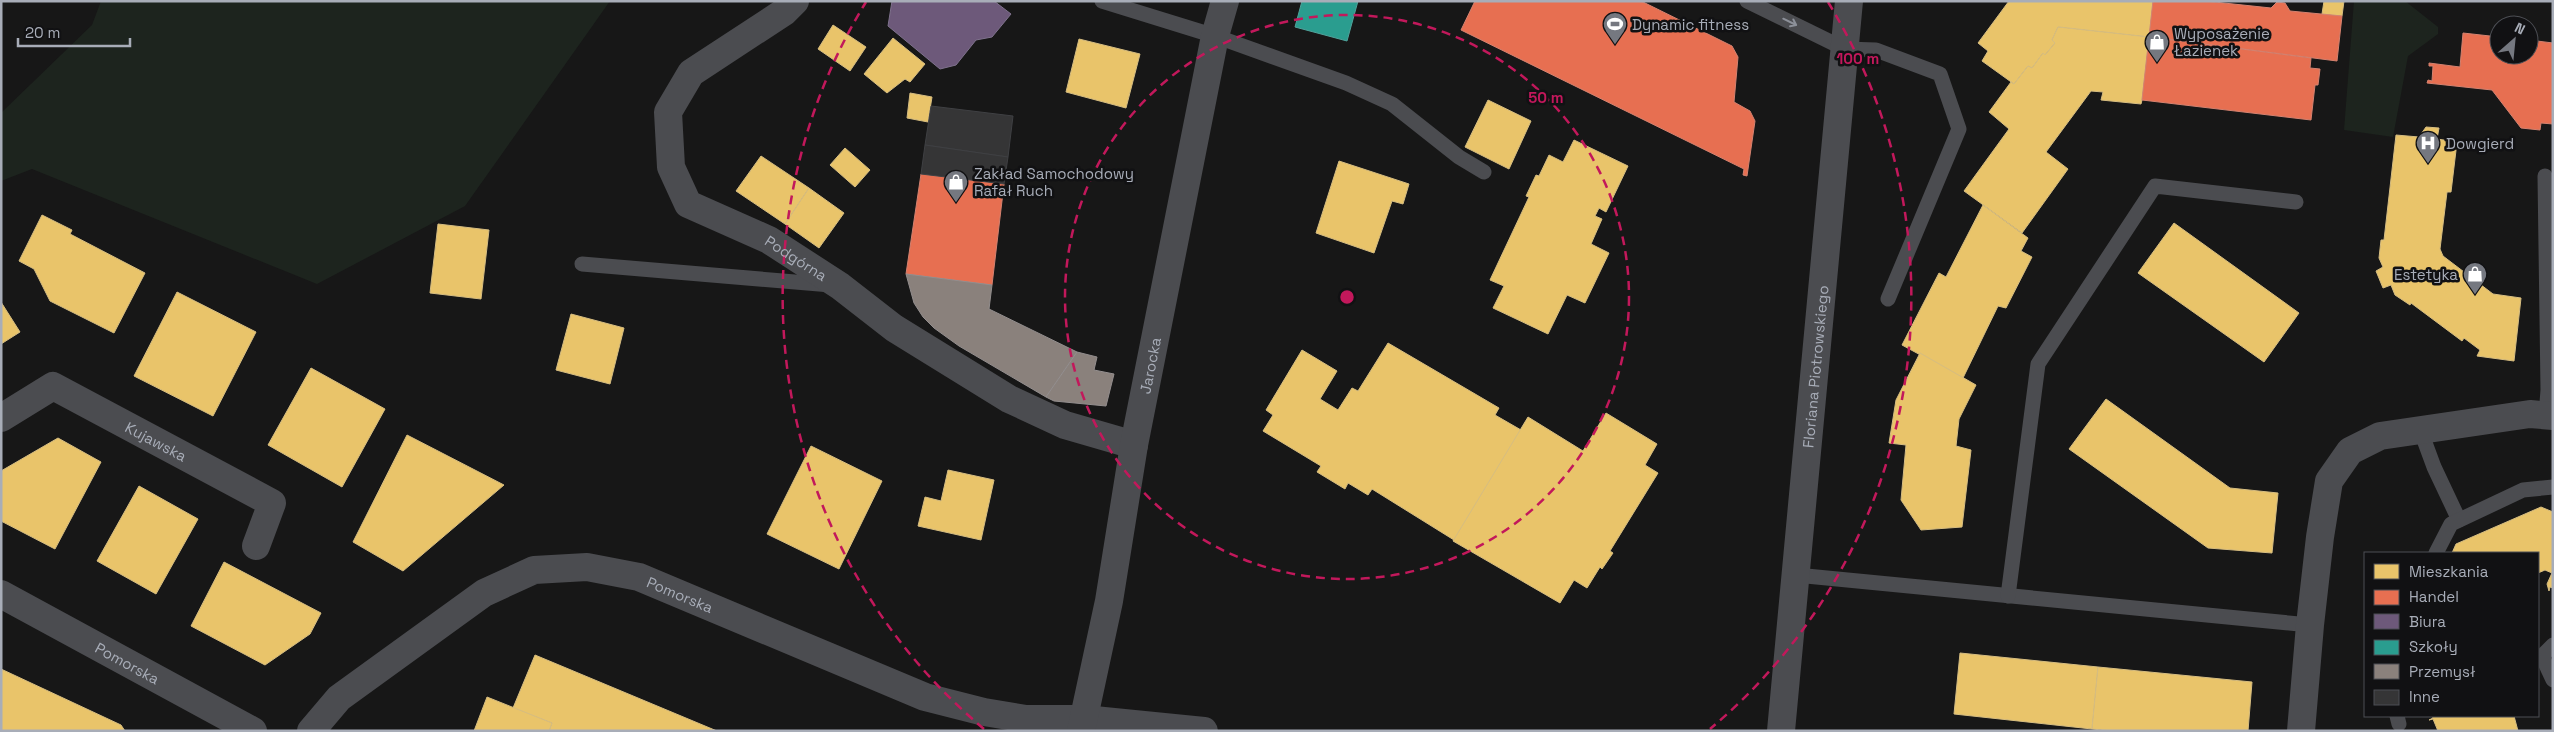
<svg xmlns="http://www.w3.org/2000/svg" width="2554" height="732" viewBox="0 0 2554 732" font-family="'Space Grotesk',sans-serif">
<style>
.green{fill:#1d241e}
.homes{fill:#e9c46a;stroke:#d6bd81}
.shops{fill:#e76f51;stroke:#d48270}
.offices{fill:#6d597a;stroke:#7f728d}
.schools{fill:#2a9d8f;stroke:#50a29b}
.industry{fill:#8a817c;stroke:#938e8e}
.building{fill:#353536;stroke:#3f4043}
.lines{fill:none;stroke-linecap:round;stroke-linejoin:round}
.service{stroke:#4b4c50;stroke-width:15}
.minor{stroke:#4b4c50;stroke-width:28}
.oneway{stroke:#8c9099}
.ring{fill:none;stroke:#c2185b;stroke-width:2.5;stroke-dasharray:9 6}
.labels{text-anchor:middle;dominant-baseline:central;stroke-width:5;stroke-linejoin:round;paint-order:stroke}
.poi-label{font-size:15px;fill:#a8adb8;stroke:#111113;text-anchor:start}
.street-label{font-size:15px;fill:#a8adb8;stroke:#111113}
.centre{fill:#c2185b;stroke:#111113;stroke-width:2.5}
.ring-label{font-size:15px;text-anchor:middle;font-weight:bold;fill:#c2185b;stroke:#111113;stroke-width:5;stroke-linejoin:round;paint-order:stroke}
</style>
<rect width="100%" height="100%" fill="#171717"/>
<g class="green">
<polygon points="101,1 610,1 465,206 317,284 32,169 1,181 1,113 92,25"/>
<polygon points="2354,1 2405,1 2438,27 2438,34 2408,56 2393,137 2344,130"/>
</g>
<g class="homes">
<polygon points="2009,1 2153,1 2149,37 2058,27 2052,40 2055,43 2045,55 2043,53 2032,68 2028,66 2014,84 1982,61 1988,51 1978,43"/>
<polygon points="2324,1 2344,1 2342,16 2322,14"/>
<polygon points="833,25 866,47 850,71 818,49"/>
<polygon points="2058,27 2149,37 2142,100 2141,104 2101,100 2103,92 2091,91 2046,152 2068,169 2022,233 1964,191 2009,129 1989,112 2011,82 2014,84 2028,66 2032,68 2043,53 2045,55 2055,43 2052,40"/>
<polygon points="893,38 925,64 910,82 905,79 887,93 864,74"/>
<polygon points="1079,39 1140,54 1126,108 1066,92"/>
<polygon points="910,93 932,97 928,122 907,118"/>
<polygon points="1488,100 1531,121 1509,169 1465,147"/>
<polygon points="2426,127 2439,128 2437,139 2457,142 2451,192 2447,192 2440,249 2443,256 2493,294 2521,298 2514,361 2477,356 2480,350 2464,338 2462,341 2411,303 2410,305 2395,295 2391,285 2383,288 2376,271 2383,267 2379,258 2381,240 2384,240 2396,135 2419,137"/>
<polygon points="1574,140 1628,166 1606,212 1599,208 1595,216 1602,219 1591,244 1609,253 1585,303 1567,295 1548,334 1493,308 1504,286 1490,280 1529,197 1526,196 1536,175 1539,176 1549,155 1563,162"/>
<polygon points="845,148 870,170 855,187 830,165"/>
<polygon points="761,156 809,188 785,224 736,191"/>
<polygon points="1339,161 1409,184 1403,204 1392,201 1374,253 1316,233"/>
<polygon points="809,188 844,213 819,248 785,224"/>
<polygon points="1983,205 2028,238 2021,251 2032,257 2006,308 1998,306 1963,378 1902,345 1939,273 1946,277"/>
<polygon points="42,215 72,230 70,234 145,273 114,333 50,301 34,269 19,261"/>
<polygon points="2174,223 2299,313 2264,362 2138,273"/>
<polygon points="438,224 489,230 481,299 430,293"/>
<polygon points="177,292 256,332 213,416 134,376"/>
<polygon points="1,302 20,332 1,344"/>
<polygon points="571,314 624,328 610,384 556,370"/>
<polygon points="1388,343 1499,408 1495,415 1521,430 1454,540 1372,489 1368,495 1348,483 1345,489 1317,472 1321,466 1263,431 1273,415 1266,410 1302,350 1337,371 1320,399 1338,410 1352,388 1358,391"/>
<polygon points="1920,353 1976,385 1959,419 1956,446 1971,450 1962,527 1921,530 1901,500 1906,445 1889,443 1896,400"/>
<polygon points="311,368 385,409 342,487 268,445"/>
<polygon points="2106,399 2230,488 2278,493 2272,553 2208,548 2069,449"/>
<polygon points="1606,413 1657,444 1645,465 1658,473 1610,551 1613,553 1602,569 1600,567 1587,588 1574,580 1560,603 1453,541 1528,417 1583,451"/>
<polygon points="407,435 504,485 403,571 353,542"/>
<polygon points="58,438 101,462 55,549 1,521 1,471"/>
<polygon points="811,446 882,481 839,569 767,534"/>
<polygon points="948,470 994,480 981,540 918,526 925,497 941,501"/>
<polygon points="139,486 198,519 156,594 97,561"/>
<polygon points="2541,507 2553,512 2553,588 2550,587 2549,591 2547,584 2552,573 2545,570 2538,573 2538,553 2452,553 2456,544"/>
<polygon points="224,562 321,613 310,634 265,665 191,626"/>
<polygon points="1960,653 2098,667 2092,729 1954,714"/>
<polygon points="535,655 717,731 549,731 552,723 513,708"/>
<polygon points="2098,667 2252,682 2248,731 2112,731 2092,729"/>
<polygon points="1,669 121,725 125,731 1,731"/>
<polygon points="487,697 552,723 549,731 474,731"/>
<polygon points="2432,716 2514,716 2518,731 2438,731 2433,719 2429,720 2433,718"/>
</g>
<g class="shops">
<polygon points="1475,1 1641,1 1732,46 1738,57 1734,102 1750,111 1755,121 1747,176 1743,175 1744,169 1461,30"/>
<polygon points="2153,1 2205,1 2271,8 2277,2 2285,3 2290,11 2342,16 2337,61 2149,37"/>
<polygon points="2463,33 2499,37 2499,55 2529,55 2529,40 2553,43 2553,124 2541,123 2540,130 2521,128 2492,90 2427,83 2428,80 2432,81 2433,66 2429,66 2429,63 2460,67"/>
<polygon points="2149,37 2311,58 2310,68 2320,69 2318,85 2315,85 2311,120 2142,100"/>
<polygon points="921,174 1004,184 992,285 906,274"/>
</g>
<polygon class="offices" points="892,1 994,1 1011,14 992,37 976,40 956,65 940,69 888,26"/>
<polygon class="schools" points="1302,1 1358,1 1347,41 1295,27"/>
<g class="industry">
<polygon points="906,274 992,285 989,309 1077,352 1046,397 959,346 934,328 923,317 914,303"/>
<polygon points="1077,352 1097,357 1094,370 1114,374 1106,406 1054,401 1046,397"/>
</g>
<g class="building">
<polygon points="931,106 1013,116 1008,157 925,145"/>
<polygon points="925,145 1008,157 1004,184 921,174"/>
</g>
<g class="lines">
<g class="service">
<polyline points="1102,1 1215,36 1346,83 1392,104 1459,157 1484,172"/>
<polyline points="1747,1 1845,49 1876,50 1940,74 1959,129 1888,299"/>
<polyline points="2545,176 2548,390 2546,415"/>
<polyline points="582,264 831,285"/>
<polyline points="2420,429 2434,467 2459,520"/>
<polyline points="2436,553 2451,524 2523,490 2553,487"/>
<polyline points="1796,575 2310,625"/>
<polyline points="2008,596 2038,364 2155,186 2296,202"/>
<polyline points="2553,645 2542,656 2553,680"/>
<polyline points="2397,716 2399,724"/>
</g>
<g class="minor">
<path id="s1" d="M 795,1 L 784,12 L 691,73 L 668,112 L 671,167 L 688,204 L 769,240 L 840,286 L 894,328 L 1009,399 L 1065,425 L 1134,445"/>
<path id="s2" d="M 1,418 L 53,386 L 272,503 L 256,546"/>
<path id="s3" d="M 1,594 L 253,731"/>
<path id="s4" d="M 311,731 L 339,698 L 484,593 L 534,570 L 587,567 L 639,577 L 925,697 L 984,712 L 1026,719 L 1084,719 L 1204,731"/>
<path id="s5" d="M 1081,731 L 1109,601 L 1134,445 L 1215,36 L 1225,1"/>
<path id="s6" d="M 1781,731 L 1849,1"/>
<polyline points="2301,731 2310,625 2320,537 2329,481 2350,451 2380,436 2530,414 2553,416"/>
</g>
</g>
<defs><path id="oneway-shaft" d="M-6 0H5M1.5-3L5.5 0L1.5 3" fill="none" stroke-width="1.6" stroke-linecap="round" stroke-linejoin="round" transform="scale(1.25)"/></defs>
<use class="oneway" href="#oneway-shaft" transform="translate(1790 22) rotate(26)"/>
<g class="ring">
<circle cx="1347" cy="297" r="282"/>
<path d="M984 729A564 564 0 0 1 866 2M1828 2A564 564 0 0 1 1710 729"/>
</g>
<defs>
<g id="stadium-pin" transform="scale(1.25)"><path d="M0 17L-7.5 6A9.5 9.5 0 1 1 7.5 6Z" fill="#757880" stroke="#111113"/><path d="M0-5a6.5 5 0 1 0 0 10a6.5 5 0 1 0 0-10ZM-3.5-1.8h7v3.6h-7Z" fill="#fff"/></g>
<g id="shop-pin" transform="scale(1.25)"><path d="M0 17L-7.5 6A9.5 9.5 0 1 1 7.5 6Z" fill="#757880" stroke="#111113"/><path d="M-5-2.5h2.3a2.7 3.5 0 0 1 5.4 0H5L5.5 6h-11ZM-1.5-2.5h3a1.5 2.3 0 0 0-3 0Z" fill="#fff"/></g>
<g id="hospital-pin" transform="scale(1.25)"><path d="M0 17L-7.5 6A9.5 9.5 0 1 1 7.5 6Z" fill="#757880" stroke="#111113"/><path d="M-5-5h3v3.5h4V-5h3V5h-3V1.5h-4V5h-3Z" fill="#fff"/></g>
</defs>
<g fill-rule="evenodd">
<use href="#stadium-pin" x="1615" y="24"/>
<use href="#shop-pin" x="2157" y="42"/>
<use href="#hospital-pin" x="2428" y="143"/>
<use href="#shop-pin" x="956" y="182"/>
<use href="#shop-pin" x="2475" y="274"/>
</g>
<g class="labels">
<g class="poi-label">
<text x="1632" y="24">Dynamic fitness</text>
<text x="2174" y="33">Wyposażenie<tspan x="2174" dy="17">Łazienek</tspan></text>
<text x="2446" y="143">Dowgierd</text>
<text x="974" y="173">Zakład Samochodowy<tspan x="974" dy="17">Rafał Ruch</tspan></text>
<text x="2458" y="274" text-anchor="end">Estetyka</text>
</g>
<g class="street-label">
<text stroke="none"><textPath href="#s1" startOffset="389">Podgórna</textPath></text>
<text stroke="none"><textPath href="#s5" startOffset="372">Jarocka</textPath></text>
<text stroke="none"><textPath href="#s6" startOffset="366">Floriana Piotrowskiego</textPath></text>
<text stroke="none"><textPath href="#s2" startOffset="178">Kujawska</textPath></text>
<text stroke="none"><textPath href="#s4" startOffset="428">Pomorska</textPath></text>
<text stroke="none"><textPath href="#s3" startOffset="144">Pomorska</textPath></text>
</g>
</g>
<circle cx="1347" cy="297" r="8" class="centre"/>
<g class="ring-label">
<text x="1858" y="64">100 m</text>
<text x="1546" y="103">50 m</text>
</g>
<rect width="2554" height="732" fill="none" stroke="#a8adb8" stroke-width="5"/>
<rect x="2364" y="552" width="175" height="165" fill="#111113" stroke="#4d4f55"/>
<rect x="2374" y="564" width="25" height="15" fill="#e9c46a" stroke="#4d4f55"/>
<text x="2409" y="577" font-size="15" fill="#a8adb8">Mieszkania</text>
<rect x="2374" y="590" width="25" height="15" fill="#e76f51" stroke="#4d4f55"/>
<text x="2409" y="602" font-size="15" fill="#a8adb8">Handel</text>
<rect x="2374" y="614" width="25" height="15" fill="#6d597a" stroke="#4d4f55"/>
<text x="2409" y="627" font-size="15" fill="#a8adb8">Biura</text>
<rect x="2374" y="640" width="25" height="15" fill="#2a9d8f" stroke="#4d4f55"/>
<text x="2409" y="652" font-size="15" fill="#a8adb8">Szkoły</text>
<rect x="2374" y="664" width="25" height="15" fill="#8a817c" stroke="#4d4f55"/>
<text x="2409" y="677" font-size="15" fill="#a8adb8">Przemysł</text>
<rect x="2374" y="690" width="25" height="15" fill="#353536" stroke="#4d4f55"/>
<text x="2409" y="702" font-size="15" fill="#a8adb8">Inne</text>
<g transform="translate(2514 40) rotate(27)"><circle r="24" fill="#111113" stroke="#4d4f55"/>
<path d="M0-4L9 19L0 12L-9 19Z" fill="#757880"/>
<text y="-8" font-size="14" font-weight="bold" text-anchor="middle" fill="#a8adb8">N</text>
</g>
<path d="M18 38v8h112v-8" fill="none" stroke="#a8adb8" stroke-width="2.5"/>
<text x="25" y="38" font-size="15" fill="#a8adb8" stroke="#111113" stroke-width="4" paint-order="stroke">20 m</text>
</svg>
